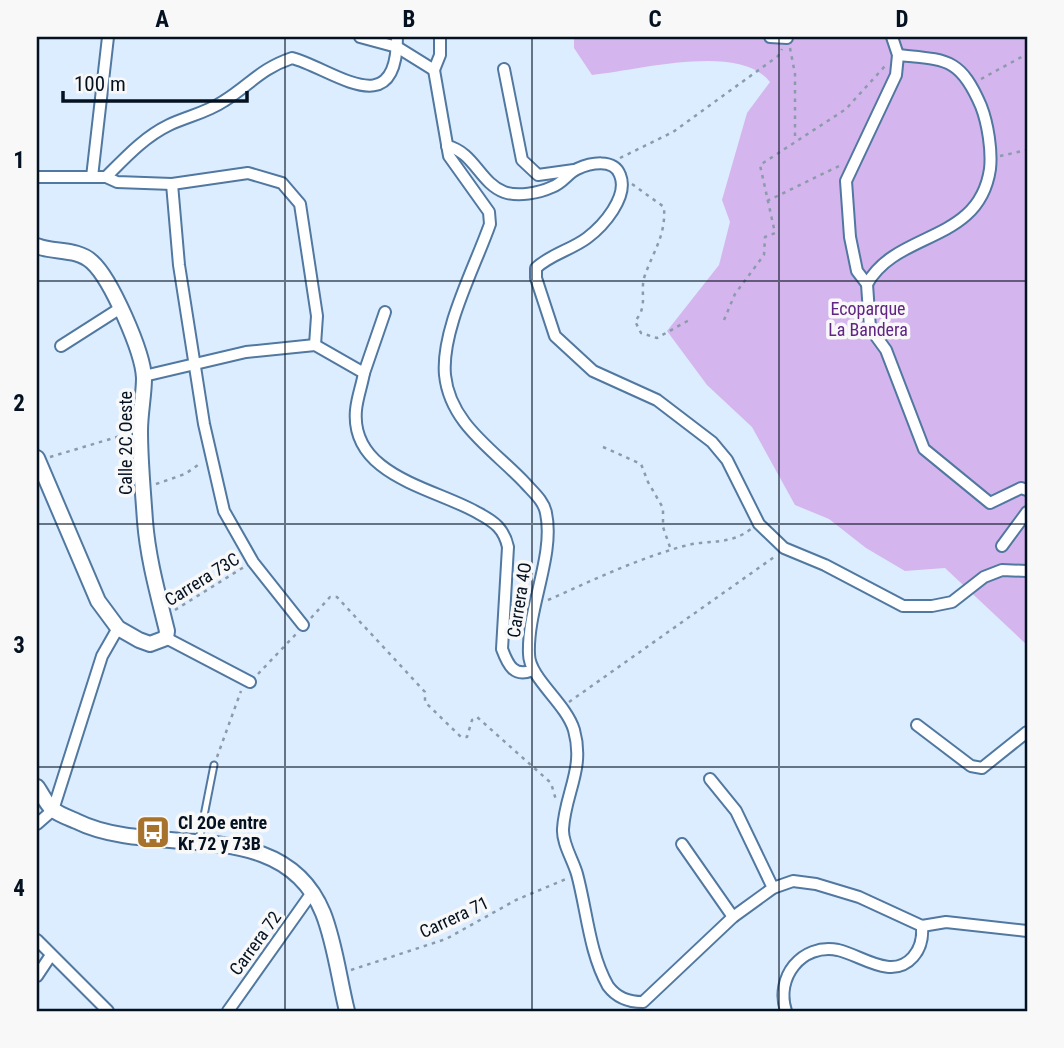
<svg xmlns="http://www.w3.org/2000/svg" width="1064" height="1048" viewBox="0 0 1064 1048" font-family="'Roboto Condensed',sans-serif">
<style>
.green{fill:#d5b5ed}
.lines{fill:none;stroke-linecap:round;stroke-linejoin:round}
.service-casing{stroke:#5178a0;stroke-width:9}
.minor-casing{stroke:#5178a0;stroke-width:14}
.tertiary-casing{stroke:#5178a0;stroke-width:18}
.path{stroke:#8b9bac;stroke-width:2.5;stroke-dasharray:3.5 5;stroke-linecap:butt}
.service{stroke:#fff;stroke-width:5}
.minor{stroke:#fff;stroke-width:10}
.tertiary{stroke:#fff;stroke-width:14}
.grid{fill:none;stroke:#031120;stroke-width:2;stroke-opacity:0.55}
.labels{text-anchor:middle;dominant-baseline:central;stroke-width:7;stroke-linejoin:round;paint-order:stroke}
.park-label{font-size:18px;fill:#602483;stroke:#f8f8f8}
.street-label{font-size:18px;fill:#031120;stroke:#f8f8f8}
.poi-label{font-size:18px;font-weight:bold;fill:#031120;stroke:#f8f8f8;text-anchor:start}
.neatline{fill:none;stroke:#031120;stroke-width:2.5}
.grid-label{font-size:23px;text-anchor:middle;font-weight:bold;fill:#031120}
</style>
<rect width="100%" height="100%" fill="#dcedff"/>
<path class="green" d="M 574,37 L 1027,37 L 1027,645 L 945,568 L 905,571 L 866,548 L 829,519 L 795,505 L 752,427 L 707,385 L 667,331 L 719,265 L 730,222 L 722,200 L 747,113 L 770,82 C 739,42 637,71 592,75 L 574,48 Z"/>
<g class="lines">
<g class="service-casing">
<polyline id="service" points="199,841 214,765"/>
</g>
<g class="minor-casing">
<g id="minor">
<polyline points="360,37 397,47 434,70"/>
<polyline points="770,37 787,38"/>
<polyline points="892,37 898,55 896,75 846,181 850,237 857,271 867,284 870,328 886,350 924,449 990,503 1021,488 1027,490"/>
<polyline points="504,69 522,160 538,175 574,170"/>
<path d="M 434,70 L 449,156 L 489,212 L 490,224 C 475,267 441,330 445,375 C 450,424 494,450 525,483 C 533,492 544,501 546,513 C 555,555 527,609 529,654 C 529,678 566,703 574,730 C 585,769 565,793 563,829 C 562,843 573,860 577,874 C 587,911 589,952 608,986 C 617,998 628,1002 643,1002 L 733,917 L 773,888 L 793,881 L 816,884 L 859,897 L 922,926 L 946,922 L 1027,931"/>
<polyline points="434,70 440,55 440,37"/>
<path d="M 447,146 C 474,152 480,183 504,192 C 518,197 539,193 552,187 C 563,183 568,173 577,169 C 590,163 614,158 620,175 C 629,197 603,226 587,238 C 571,250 551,254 536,268 L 536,278 L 555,336 L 593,371 L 657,400 L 712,442 L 727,460 L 759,524 L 784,548 L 825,565 L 903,606 L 932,606 L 952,602 L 984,577 L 1002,570 L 1027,571"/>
<path d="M 37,177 L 106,177 C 125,158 144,137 169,125 C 188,116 206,113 224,101 C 251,84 260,69 292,58 C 333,69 397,125 397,37"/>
<polyline points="92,177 108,37"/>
<polyline points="106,177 117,182 172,184 248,173 282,183 300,204 317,316 315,345"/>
<polyline points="172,184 179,265 204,424 224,511 253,562 303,625"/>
<path d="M 867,284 C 897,230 979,244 990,169 C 992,151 988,124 981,106 C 960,57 946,60 898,55"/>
<polyline points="61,346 119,309"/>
<polyline points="364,373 385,312"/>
<path d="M 144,376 L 246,352 L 315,345 L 364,373 C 362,385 357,398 356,410 C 350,476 435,488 478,513 C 495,522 504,529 508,547 L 502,649 C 508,665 514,678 533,670"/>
<polyline points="1002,546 1027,512"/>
<polyline points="166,638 250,682"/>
<polyline points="917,725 971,766 982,768 1027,732"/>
<polyline points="710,779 736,811 773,888"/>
<polyline points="37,824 53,810 102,656 118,628"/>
<polyline points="682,844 733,917"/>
<polyline points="37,940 108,1011"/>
<polyline points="37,976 51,955"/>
<polyline points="228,1011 311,894"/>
<path d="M 786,1011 C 775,978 801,943 838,950 C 861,955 892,981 913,957 C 921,948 923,938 922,926"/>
</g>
</g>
<g class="tertiary-casing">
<g id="tertiary">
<path d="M 37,246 C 54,253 77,248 92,262 C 111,279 143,352 144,378 C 144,395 140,413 140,431 C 140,461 143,491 145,521 C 148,559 158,594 167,631 L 166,638 L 150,644 L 139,640 L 118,628 L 98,601 L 37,458"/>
<path d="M 37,787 C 42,794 46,803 52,809 C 58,814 69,818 76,821 C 154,860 282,812 323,913 C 335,943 339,979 347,1011"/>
</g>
</g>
<g class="path">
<polyline points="790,48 795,74 795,141"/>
<polyline points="981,79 1027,54"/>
<polyline points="1000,156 1027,150"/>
<polyline points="620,158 673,132 778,56 782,49"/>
<path d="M 632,184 L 664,207 C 666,235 654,250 645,275 C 639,291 649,306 635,321 L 641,333 L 657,338 L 691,319"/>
<polyline points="767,201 841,165"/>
<polyline points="724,320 735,294 764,255 765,237 775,233 760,165 846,109 885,66"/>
<polyline points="603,447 641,464 648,482 663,508 663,527 671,550"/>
<polyline points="50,457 127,434"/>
<polyline points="156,484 185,474 201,463"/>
<path d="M 548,600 C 593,580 637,559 684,546 C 709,539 729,546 751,529"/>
<polyline points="175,610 244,567"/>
<polyline points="311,618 330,597 337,597 425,692 425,702 461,737 467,737 472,720 477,717 551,783 556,800"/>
<polyline points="258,674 297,633"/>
<polyline points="569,702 777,555"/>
<polyline points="217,757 241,691"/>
<polyline points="351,970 446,939 516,900 566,879"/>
</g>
<use href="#service" class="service"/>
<use href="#minor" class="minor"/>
<use href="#tertiary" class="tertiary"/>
</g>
<path class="grid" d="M 285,37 L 285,1011M 532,37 L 532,1011M 779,37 L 779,1011M 37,281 L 1027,281M 37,524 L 1027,524M 37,767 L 1027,767"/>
<defs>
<g id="bus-square" transform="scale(1.75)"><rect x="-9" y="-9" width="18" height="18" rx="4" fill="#a7722c" stroke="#f8f8f8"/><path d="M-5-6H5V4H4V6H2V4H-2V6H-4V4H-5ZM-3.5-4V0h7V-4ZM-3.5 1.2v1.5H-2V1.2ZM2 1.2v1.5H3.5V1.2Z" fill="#fff"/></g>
</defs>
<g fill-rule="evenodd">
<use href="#bus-square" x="153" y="832"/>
</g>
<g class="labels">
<g class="park-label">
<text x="868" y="308">Ecoparque<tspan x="868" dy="21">La Bandera</tspan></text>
</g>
<g class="street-label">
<text transform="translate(125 443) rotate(-90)">Calle 2C Oeste</text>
<text transform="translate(202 579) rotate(-32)">Carrera 73C</text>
<text transform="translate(519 600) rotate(-81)">Carrera 4O</text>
<text transform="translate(454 917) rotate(-25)">Carrera 71</text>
<text transform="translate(255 943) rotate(-54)">Carrera 72</text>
</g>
<g class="poi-label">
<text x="178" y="822">Cl 2Oe entre<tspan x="178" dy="21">Kr 72 y 73B</tspan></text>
</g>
</g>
<rect width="1064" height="1048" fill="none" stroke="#f8f8f8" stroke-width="77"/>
<path d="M63 91v10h184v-10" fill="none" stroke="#031120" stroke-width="3.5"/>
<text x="74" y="91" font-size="21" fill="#031120" stroke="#f8f8f8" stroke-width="5" paint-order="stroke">100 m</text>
<rect x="38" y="38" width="988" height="972" class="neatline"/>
<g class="grid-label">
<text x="162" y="27">A</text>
<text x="409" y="27">B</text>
<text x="655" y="27">C</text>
<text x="902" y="27">D</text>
<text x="19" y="168">1</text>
<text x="19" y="411">2</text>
<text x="19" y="653">3</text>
<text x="19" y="896">4</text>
</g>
</svg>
